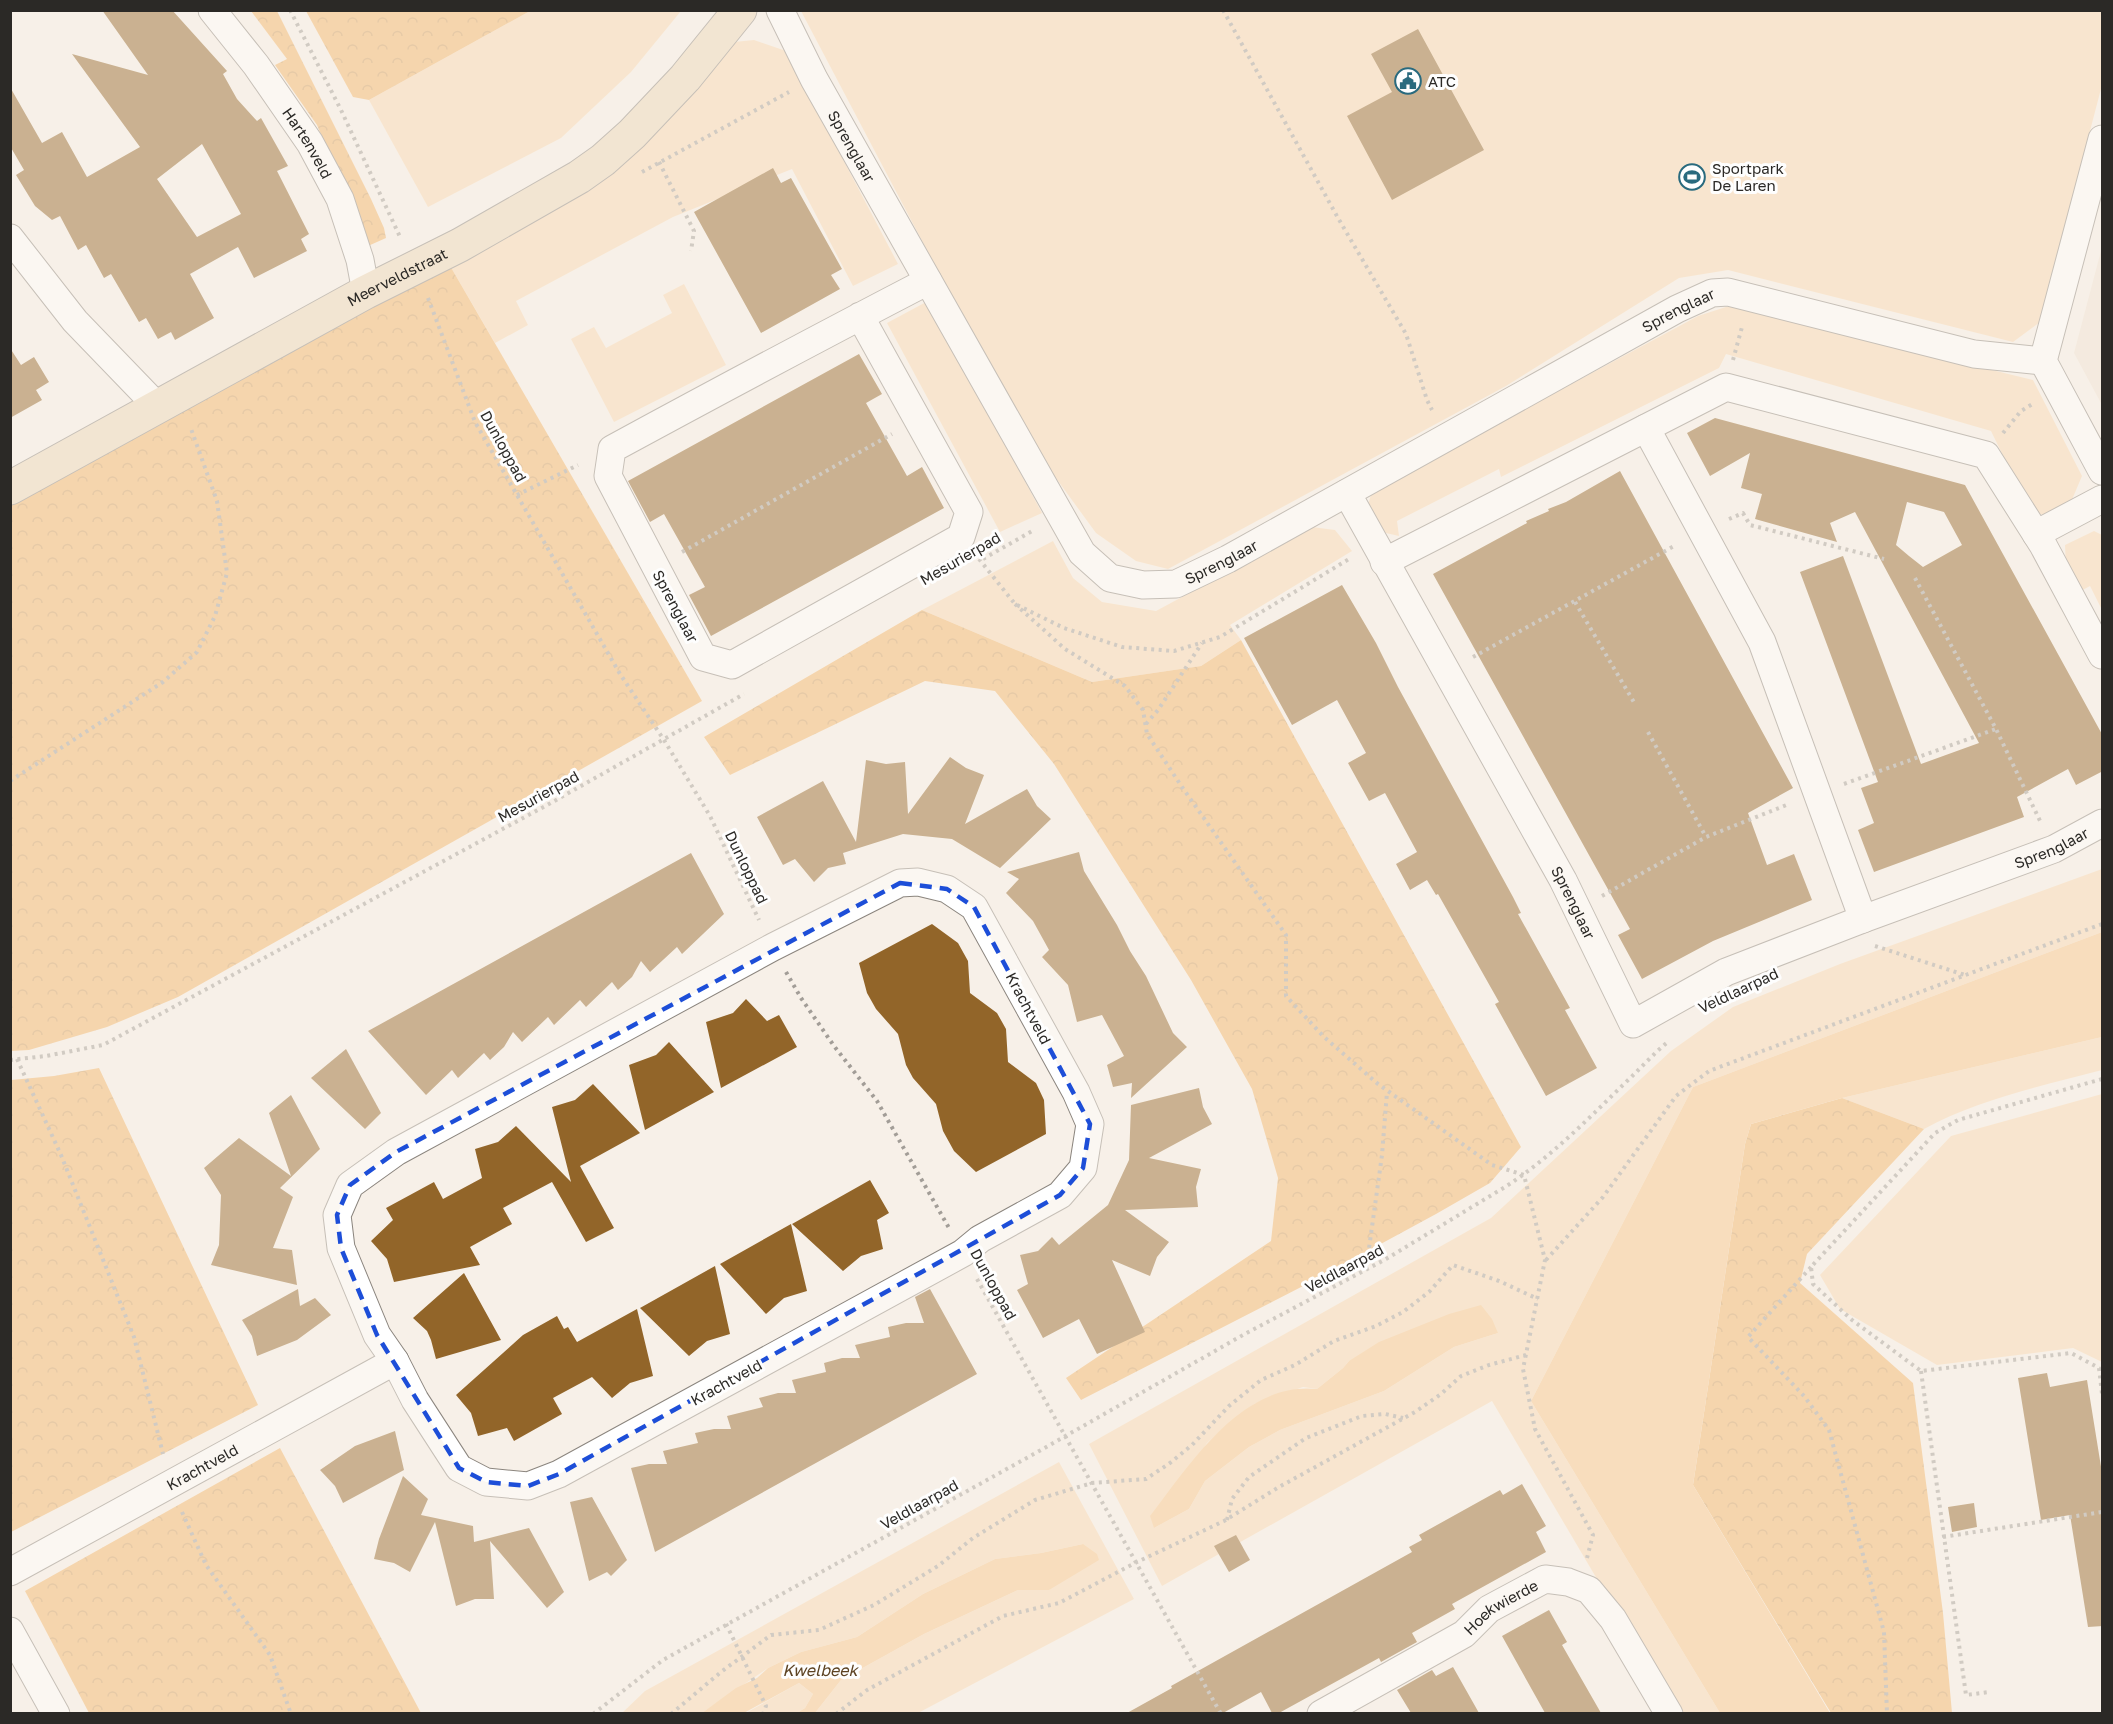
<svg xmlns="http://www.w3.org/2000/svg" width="2113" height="1724" viewBox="0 0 2113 1724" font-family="'Golos Text',sans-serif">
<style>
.built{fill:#efe3d5}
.green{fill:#f9d8b2;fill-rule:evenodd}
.forest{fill:url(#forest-crowns)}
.water{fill:#f8c68a}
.building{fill:#926529;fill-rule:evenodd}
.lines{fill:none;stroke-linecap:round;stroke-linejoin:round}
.street-casing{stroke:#8b857e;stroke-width:29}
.secondary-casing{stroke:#8b857e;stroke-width:35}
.path{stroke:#a29d97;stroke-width:4;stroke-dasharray:3 4.5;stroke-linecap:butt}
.street{stroke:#fff;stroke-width:27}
.secondary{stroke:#ecd8b9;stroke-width:33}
.marked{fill:none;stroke:#1d4ed8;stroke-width:4.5;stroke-dasharray:12 8;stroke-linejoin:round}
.labels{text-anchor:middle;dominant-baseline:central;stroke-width:6;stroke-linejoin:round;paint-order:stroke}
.poi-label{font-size:15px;fill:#2b2926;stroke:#fefefe;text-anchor:start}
.street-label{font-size:15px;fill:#2b2926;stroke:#fefefe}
.water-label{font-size:16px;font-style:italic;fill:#5d4323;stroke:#fefefe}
</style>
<defs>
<pattern id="forest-crowns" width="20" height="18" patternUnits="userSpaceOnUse" patternTransform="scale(1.5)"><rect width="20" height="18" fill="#f2b467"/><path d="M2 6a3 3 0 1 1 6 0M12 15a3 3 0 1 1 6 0" fill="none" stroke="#d09b59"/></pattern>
</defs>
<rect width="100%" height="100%" fill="#f7f0e8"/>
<polygon class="built" points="2102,247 2102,405 2074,353"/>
<g class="green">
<polygon points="530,11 681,11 631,72 561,138 428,207 369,100"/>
<polygon points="801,11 2102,11 2102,85 2040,322 2013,342 1728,270 1679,278 1506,386 1168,569 1136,561 1096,533 1034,448 920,237"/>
<polygon points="754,40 786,51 898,264 853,286 792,169 673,217 516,301 528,325 495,343 449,264 734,42"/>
<polygon points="684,284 726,365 614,422 571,339 594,327 606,348 672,313 663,295"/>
<polygon points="928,301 1042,513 1000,532 887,323"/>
<polygon points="1729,306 2033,380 2082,476 2071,502 2044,515 2030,511 1991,431 1726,354 1719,368 1501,477 1499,469 1397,521 1399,536 1377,531 1366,512 1372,491 1698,316"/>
<polygon points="1312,527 1335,530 1352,551 1230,625 1241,640 1201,666 1092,682 922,610 1053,541 1073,578 1102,602 1156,611"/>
<polygon points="2094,531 2102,535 2102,610 2090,586 2077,593 2066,567 2065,545"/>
<path d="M 2102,869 L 2102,932 L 1693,1087 L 1531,1401 L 1720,1713 L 1676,1713 L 1492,1401 L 1162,1586 L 1089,1444 L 1491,1218 L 1671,1051 L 1733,1007 L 1840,964 ZM 1498,1333 L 1454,1347 L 1384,1391 L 1280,1430 L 1249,1447 L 1205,1481 L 1189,1509 L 1154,1528 L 1207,1443 L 1226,1426 L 1254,1404 L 1303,1387 L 1317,1389 L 1343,1368 L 1349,1361 Z"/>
<path d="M 2102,1037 L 2102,1070 C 2042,1086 1979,1099 1924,1129 L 1842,1098 Z"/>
<polygon points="2102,1094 2102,1362 2073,1348 1937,1365 1840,1309 1820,1275 1951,1136"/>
<polygon points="1059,1462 1134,1599 918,1713 815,1713 841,1680 924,1634 1018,1590 1049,1590 1083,1544 1041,1553 995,1559 923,1594 857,1637 801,1652 768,1668 702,1713 621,1714 645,1691"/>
<polygon points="799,1683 813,1694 805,1708 797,1713 744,1714"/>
</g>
<g class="forest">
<polygon points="251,11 277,11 371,199 384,228 386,238 368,246 317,125 275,65 287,59"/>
<polygon points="306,11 530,11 369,100 353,97"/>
<polygon points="449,264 702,701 178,997 107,1027 29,1050 11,1051 10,504"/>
<polygon points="922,610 1092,682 1201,666 1241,640 1521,1147 1490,1183 1436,1214 1307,1284 1081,1400 1066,1378 1271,1241 1278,1178 1252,1089 1191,980 1054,764 995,691 925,681 730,775 704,737"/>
<polygon points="99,1068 258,1405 11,1532 11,1080 54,1076"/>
<polygon points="1842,1098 1924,1129 1807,1254 1800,1283 1913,1383 1943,1613 1952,1713 1831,1713 1693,1485 1745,1144 1751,1124"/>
<polygon points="280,1448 421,1713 89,1713 25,1591"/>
</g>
<g class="water">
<polygon points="2102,932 2102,1037 1842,1098 1751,1124 1745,1144 1693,1485 1830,1713 1720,1713 1531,1401 1693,1087"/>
<path d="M 1481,1305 L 1492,1319 L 1498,1333 L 1454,1347 L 1384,1391 L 1280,1430 L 1249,1447 L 1205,1481 L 1189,1509 L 1154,1528 L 1150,1516 C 1190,1464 1242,1381 1317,1389 L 1343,1368 L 1349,1361 L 1379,1342 L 1449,1314 Z"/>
<polygon points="1083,1544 1097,1554 1099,1560 1049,1590 1018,1590 924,1634 841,1680 815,1713 797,1713 805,1708 813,1694 799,1683 744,1713 702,1713 736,1688 757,1678 768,1668 801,1652 857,1637 923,1594 995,1559 1041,1553"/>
</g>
<g class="building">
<path d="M 102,10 L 172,10 L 227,71 L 223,74 L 237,99 L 257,121 L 261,118 L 288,166 L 277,171 L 309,234 L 301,239 L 307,251 L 254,278 L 238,247 L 190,274 L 214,318 L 175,340 L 171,332 L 158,339 L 146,318 L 139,322 L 111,274 L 104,278 L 86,245 L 78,250 L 60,216 L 52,220 L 35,206 L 16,175 L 24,170 L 10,146 L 10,87 L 42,143 L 62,132 L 87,177 L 140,147 L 72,54 L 148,75 ZM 202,144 L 241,214 L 197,237 L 157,179 Z"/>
<polygon points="1418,29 1484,150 1392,200 1347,116 1392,92 1371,54"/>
<polygon points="773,168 781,183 791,178 842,269 831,275 840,289 761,333 694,212"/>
<polygon points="10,348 21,365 34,357 49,382 36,390 42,400 10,418"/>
<polygon points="859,354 882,394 866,403 907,476 922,467 944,508 711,636 689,595 705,587 664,514 650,522 628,481"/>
<path d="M 1715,418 L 1965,485 L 2103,736 L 2103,771 L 2076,785 L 2068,769 L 2017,797 L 2024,817 L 1874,872 L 1858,830 L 1874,823 L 1861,788 L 1878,782 L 1800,572 L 1843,556 L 1921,764 L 1979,743 L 1855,512 L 1830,523 L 1837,542 L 1755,519 L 1762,494 L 1741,488 L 1750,453 L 1710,476 L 1687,433 ZM 1907,502 L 1944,512 L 1962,545 L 1923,567 L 1909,556 L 1896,545 Z"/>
<polygon points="1620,471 1793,788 1748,813 1767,865 1794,854 1812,900 1713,941 1642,979 1618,935 1630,929 1433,574 1527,523 1526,521 1549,511 1548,509 1566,502"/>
<polygon points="1342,585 1376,643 1398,687 1513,897 1521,913 1518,914 1570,1008 1565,1010 1597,1068 1546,1096 1495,1004 1499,1002 1438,894 1436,895 1427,880 1410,890 1396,864 1417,852 1385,793 1369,801 1348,763 1366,753 1337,700 1292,725 1244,638"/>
<polygon points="950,757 966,768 984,775 965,824 1027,789 1037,806 1051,819 1000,868 952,839 903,834 843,853 846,864 828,868 814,882 795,859 783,865 757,817 823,781 856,842 866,760 886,764 905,762 908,814"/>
<polygon points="1079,852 1084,871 1117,925 1130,951 1146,976 1173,1033 1187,1047 1131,1098 1132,1083 1113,1087 1107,1065 1124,1056 1102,1015 1077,1022 1068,985 1042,957 1049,950 1033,921 1006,893 1019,879 1007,872"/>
<polygon points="691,853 724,914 682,954 677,947 650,972 641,961 632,977 618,990 612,982 586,1007 580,1000 554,1025 548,1017 522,1042 513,1032 504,1047 490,1060 484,1053 458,1078 452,1070 426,1095 368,1031"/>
<polygon points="932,924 958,943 968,961 970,993 997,1013 1006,1029 1008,1062 1036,1083 1044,1100 1046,1134 976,1172 954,1151 943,1131 936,1104 913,1078 906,1065 898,1034 876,1009 867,993 859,963"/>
<polygon points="746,999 767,1021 779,1015 797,1047 721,1088 706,1022 733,1013"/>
<polygon points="669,1042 714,1092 645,1130 629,1065 656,1055"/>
<polygon points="346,1049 381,1113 365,1129 311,1078"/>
<polygon points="593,1084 640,1133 580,1166 614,1228 586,1242 552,1182 503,1208 512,1224 470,1247 480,1265 394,1282 387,1259 371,1241 393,1220 386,1208 434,1182 443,1199 482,1178 475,1149 498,1142 516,1126 571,1182 552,1107 575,1100"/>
<polygon points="1199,1088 1203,1107 1212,1124 1149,1158 1201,1169 1196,1187 1198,1207 1125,1210 1169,1242 1157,1257 1150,1276 1112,1260 1145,1332 1097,1354 1079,1319 1043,1338 1017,1290 1028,1284 1020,1255 1038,1251 1052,1237 1059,1245 1108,1205 1129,1160 1131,1105"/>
<polygon points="291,1095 320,1149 280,1188 293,1197 273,1248 292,1250 297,1285 211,1265 219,1245 221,1195 204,1168 239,1138 291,1176 269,1113"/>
<polygon points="870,1180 889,1213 877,1220 883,1249 861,1256 843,1271 792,1224"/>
<polygon points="791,1224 807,1291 784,1298 766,1314 720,1264"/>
<polygon points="715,1266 730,1334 707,1341 689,1356 640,1308"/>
<polygon points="464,1273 501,1340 436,1359 431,1340 427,1331 413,1318"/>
<polygon points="298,1289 300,1306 315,1298 331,1315 297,1340 257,1356 252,1336 242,1320"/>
<polygon points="930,1289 977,1374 655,1552 631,1468 649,1464 667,1464 663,1451 698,1443 695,1433 714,1429 731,1429 727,1416 763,1407 759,1398 778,1393 796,1393 792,1380 826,1372 824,1363 842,1358 860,1358 855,1345 890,1337 888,1327 906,1323 924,1323 915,1297"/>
<polygon points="637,1309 653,1376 630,1383 612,1398 592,1377 553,1398 562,1414 514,1441 507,1428 478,1436 471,1413 456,1395 523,1335 557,1316 564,1329 568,1327 577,1342"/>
<polygon points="2047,1373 2050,1387 2087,1380 2103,1479 2103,1626 2088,1627 2070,1515 2041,1520 2018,1378"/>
<polygon points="395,1431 404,1470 343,1503 335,1486 320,1470 355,1446"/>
<polygon points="403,1476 428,1499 421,1515 473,1526 474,1542 529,1528 564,1592 547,1608 490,1541 494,1599 475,1599 456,1606 435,1522 410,1572 394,1563 374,1559 379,1539"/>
<polygon points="1522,1484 1546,1526 1536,1532 1546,1552 1452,1604 1455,1609 1412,1633 1417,1642 1381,1662 1379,1658 1279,1713 1272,1713 1261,1692 1223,1713 1127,1713 1172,1688 1171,1686 1412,1552 1409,1547 1422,1540 1419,1535 1500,1490 1503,1495"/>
<polygon points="592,1497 627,1560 611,1576 607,1572 589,1581 570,1502"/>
<polygon points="1974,1503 1977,1527 1952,1532 1948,1507"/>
<polygon points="1236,1535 1250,1560 1229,1572 1214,1546"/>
<polygon points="1549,1610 1567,1642 1562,1645 1601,1713 1545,1713 1502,1636"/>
<polygon points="1453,1667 1479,1713 1411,1713 1397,1690 1432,1670 1436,1676"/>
</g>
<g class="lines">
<g class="street-casing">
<g id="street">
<path id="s1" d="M 212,10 L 256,65 L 310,143 L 340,199 L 360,260 L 366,292"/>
<path id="s2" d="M 780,10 L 814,79 L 1082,553 L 1110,578 L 1143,585 L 1176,584 L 1228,559 L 1677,309 L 1712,293 L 1728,292 L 1974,354 L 2043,361"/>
<polyline points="2102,139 2043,361 2102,471"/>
<polyline points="10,238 75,321 157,406"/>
<path d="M 860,316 L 969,512 L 961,537 L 732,665 L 703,657 L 608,476 L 612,449 C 717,392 822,336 928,281"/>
<polyline points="1646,428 1762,642 1863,919"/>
<path id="s3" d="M 1347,493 L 1563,880 L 1633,1024 L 1726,972 L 1863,919 L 2054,849 L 2102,823"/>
<polyline points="2036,534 2102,499"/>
<polyline points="1384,562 1726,387 1986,455 2043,545 2102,655"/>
<polygon points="918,882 947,889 974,907 1076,1092 1090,1124 1083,1168 1060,1195 980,1239 963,1253 559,1474 528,1486 486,1482 459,1468 415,1400 395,1361 377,1335 341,1248 337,1215 350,1185 396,1152 773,947 900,883"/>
<path id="s4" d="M 10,1572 L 395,1361"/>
<polyline points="10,1631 56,1714"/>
<path id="s5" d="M 1321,1714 L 1464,1634 L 1489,1609 L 1545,1579 L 1568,1582 L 1589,1590 L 1613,1619 L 1669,1714"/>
</g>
</g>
<g class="secondary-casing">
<g id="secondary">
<path id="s6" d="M 10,488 L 366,292 L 460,245 L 579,177 L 603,160 L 632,134 L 685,78 L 740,10"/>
</g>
</g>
<g class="path">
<polyline points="290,10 341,110 401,239"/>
<polyline points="1223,10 1338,218 1406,334 1427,400 1432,410"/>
<polyline points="659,162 694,231 691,251"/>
<polyline points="642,172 789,92"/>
<polyline points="428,298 475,422 620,674 664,740 710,816 759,920"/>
<polyline points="1733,360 1742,327"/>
<polyline points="2003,433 2021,411 2034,403"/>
<polyline points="517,495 578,465"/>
<polyline points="1729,519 1743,513 1750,525 1884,559"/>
<polyline points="682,552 892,434"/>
<polyline points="979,559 1015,604 1064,628 1122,647 1174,651 1220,637 1349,559"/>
<polyline points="983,559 1034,530"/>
<polyline points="1915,578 1996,729 2041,823"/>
<polyline points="1575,602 1635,704"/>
<polyline points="1015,604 1065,649 1125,686 1143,710 1147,734 1182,787 1286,935 1286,996 1323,1036 1378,1084 1492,1165 1524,1175 1545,1260 1523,1369 1535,1429 1593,1535 1587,1558"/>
<polyline points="1473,657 1676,545"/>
<polyline points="1146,724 1158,710 1202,643"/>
<polyline points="1648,732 1706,837"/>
<polyline points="10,781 163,682 197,652 215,616 227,573 217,501 190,426"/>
<polyline points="1844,784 1996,729"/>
<polyline points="1602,896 1706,837 1789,804"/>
<polyline points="1875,946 1965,975"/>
<polyline points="786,972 801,998 834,1046 877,1101 949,1228"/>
<polyline points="17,1059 61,1155 134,1337 163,1454"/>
<polyline points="10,1060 46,1056 103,1045 549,804 744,694"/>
<polyline points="2102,1079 1958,1120 1935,1133 1811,1267 1813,1284 1852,1320 1921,1371 2071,1353 2099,1368 2102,1394"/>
<polyline points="1546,1260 1603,1197 1676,1096 1709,1071 2102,924"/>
<polyline points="1811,1267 1748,1337 1804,1396 1829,1430 1884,1632 1887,1714"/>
<polyline points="1366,1270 1382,1155 1387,1092"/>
<polyline points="977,1279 1221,1714"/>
<polyline points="1921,1371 1966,1695 1989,1692"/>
<polyline points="182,1512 206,1565 270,1655 291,1714"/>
<polyline points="1227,1520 1232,1499 1249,1477 1306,1438 1362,1416 1385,1414 1403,1418"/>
<polyline points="1943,1537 2102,1512"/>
<polyline points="726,1624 766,1706 763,1714"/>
<path d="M 593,1714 L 663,1660 L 1041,1450 L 1243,1335 L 1386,1259 L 1505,1187 C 1550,1158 1587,1120 1625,1083 C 1640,1069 1653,1054 1669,1041"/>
<polyline points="671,1714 721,1672 771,1635 819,1630 874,1605 938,1566 973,1538 1035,1500 1092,1483 1146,1479 1170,1463 1192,1445 1229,1406 1261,1380 1295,1365 1334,1341 1376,1326 1403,1312 1429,1292 1453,1265 1499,1281 1538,1299"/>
<polyline points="836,1714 867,1690 1003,1616 1059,1603 1137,1562 1224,1521 1279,1487 1415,1412 1441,1394 1461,1376 1489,1365 1526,1355"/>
</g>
<use href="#street" class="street"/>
<use href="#secondary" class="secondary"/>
</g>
<path d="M0 0H2113V1724H0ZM 900,883 L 947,889 L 974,907 L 1090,1124 L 1083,1168 L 1060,1195 L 559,1474 L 528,1486 L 486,1482 L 459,1468 L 377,1335 L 341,1248 L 337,1215 L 350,1185 L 396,1152 Z" fill="#f7f0e8" fill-opacity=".55" fill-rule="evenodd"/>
<path class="marked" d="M 900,883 L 947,889 L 974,907 L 1090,1124 L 1083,1168 L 1060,1195 L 559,1474 L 528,1486 L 486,1482 L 459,1468 L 377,1335 L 341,1248 L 337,1215 L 350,1185 L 396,1152 Z"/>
<defs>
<g id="civic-ring" transform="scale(1.35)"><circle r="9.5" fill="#fefefe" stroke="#296a7e" stroke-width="1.5"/><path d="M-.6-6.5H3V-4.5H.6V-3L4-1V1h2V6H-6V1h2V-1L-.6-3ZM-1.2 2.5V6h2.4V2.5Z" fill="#296a7e"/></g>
<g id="stadium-ring" transform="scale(1.35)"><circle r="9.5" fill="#fefefe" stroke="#296a7e" stroke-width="1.5"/><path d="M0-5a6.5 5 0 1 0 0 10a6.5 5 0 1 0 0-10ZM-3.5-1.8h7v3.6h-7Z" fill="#296a7e"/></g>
</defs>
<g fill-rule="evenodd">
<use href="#civic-ring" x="1408" y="81"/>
<use href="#stadium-ring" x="1692" y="177"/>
</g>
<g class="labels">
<g class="poi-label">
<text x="1428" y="81">ATC</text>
<text x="1712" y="168">Sportpark<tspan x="1712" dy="17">De Laren</tspan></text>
</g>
<g class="street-label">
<text stroke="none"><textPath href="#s1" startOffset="164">Hartenveld</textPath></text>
<text stroke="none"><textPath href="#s2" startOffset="154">Sprenglaar</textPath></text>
<text stroke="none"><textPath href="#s6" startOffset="441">Meerveldstraat</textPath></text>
<text stroke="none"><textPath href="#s2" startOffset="1298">Sprenglaar</textPath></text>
<text transform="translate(504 446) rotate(61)">Dunloppad</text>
<text transform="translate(960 558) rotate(-30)">Mesurierpad</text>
<text stroke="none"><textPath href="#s2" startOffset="776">Sprenglaar</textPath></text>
<text transform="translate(676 606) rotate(62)">Sprenglaar</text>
<text transform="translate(538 796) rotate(-29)">Mesurierpad</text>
<text stroke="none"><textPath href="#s3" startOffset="1058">Sprenglaar</textPath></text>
<text transform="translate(747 867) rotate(64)">Dunloppad</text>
<text stroke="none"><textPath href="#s3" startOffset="468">Sprenglaar</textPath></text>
<text transform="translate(1738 990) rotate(-25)">Veldlaarpad</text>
<text transform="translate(1029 1008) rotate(62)">Krachtveld</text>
<text transform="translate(1344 1268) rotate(-28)">Veldlaarpad</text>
<text transform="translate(994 1284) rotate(61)">Dunloppad</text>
<text transform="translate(726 1382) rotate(-29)">Krachtveld</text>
<text stroke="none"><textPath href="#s4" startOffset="219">Krachtveld</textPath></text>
<text transform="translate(919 1504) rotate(-29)">Veldlaarpad</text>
<text stroke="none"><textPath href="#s5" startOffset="210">Hoekwierde</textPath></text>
</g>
<g class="water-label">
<text x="820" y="1670">Kwelbeek</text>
</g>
</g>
<rect width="2113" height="1724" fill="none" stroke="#2b2926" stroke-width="24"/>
</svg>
